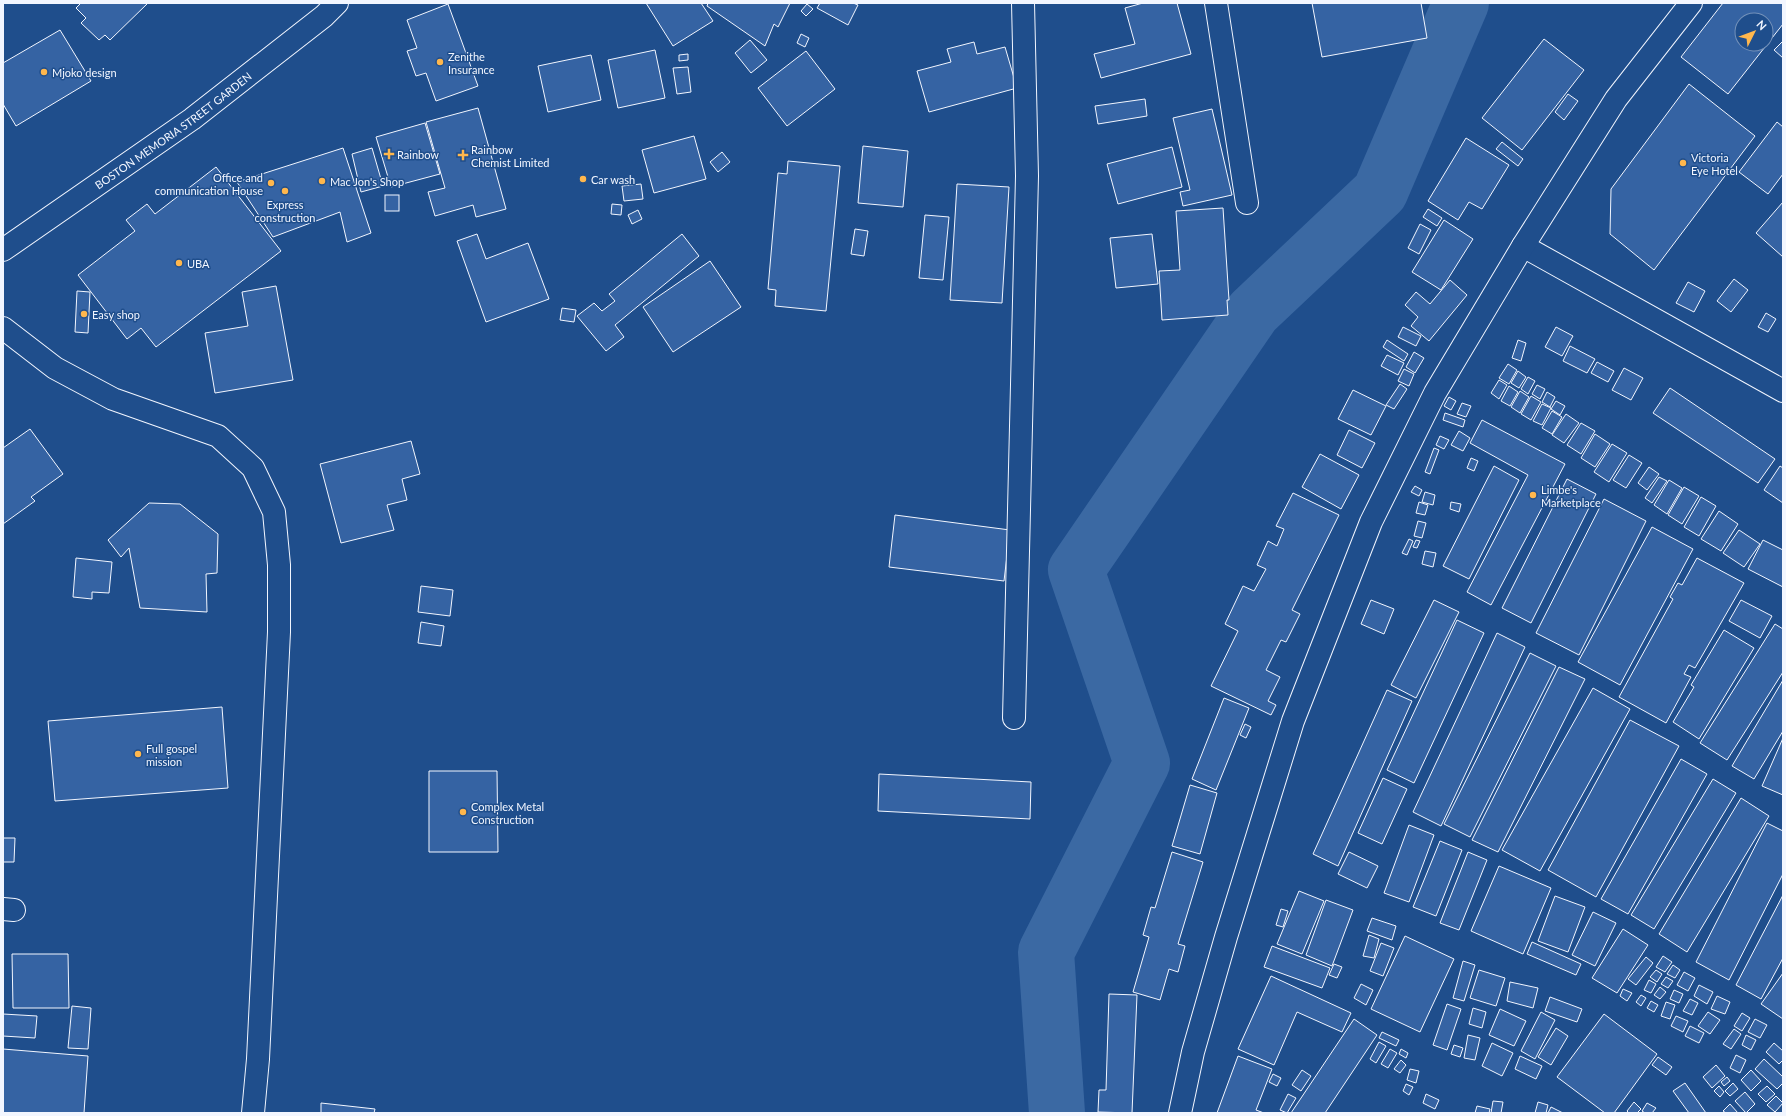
<svg xmlns="http://www.w3.org/2000/svg" width="1786" height="1116" viewBox="0 0 1786 1116" font-family="Lato,sans-serif">
<style>
.lines{fill:none;stroke-linecap:round;stroke-linejoin:round}
.river{stroke:#3b69a3;stroke-width:56}
.building{fill:#3563a3;stroke:#f2f6ff;fill-rule:evenodd}
.street-casing{stroke:#f2f6ff;stroke-width:24}
.highway-casing{stroke:#f2f6ff;stroke-width:24}
.street{stroke:#1f4e8c;stroke-width:22}
.highway{stroke:#1f4e8c;stroke-width:22}
.poi-dot{fill:#ffb74d;stroke:#1f4e8c;stroke-width:1.5}
.labels{text-anchor:middle;dominant-baseline:central;stroke-width:3;stroke-linejoin:round;paint-order:stroke}
.poi-label{font-size:11px;fill:#f2f6ff;stroke:#1f4e8c;text-anchor:start}
.street-label{font-size:11px;fill:#f2f6ff;stroke:#1f4e8c}
</style>
<rect width="100%" height="100%" fill="#1f4e8c"/>
<g class="lines">
<polyline class="river" points="1057,1113 1046,952 1142,763 1076,570 1253,312 1380,192 1461,3"/>
</g>
<g class="building">
<polygon points="81,3 148,3 110,40 105,35 99,40 81,23 86,18 76,8"/>
<polygon points="646,3 701,3 713,21 673,46"/>
<polygon points="708,3 790,3 778,27 774,24 765,46 707,6"/>
<polygon points="820,3 853,3 858,5 848,25 817,8"/>
<polygon points="1143,3 1177,3 1191,54 1101,78 1094,54 1135,44 1125,8"/>
<polygon points="1312,3 1421,3 1427,38 1322,57"/>
<path d="M 1723,3 L 1783,3 L 1783,24 L 1728,94 L 1681,57 ZM 1742,20 L 1766,20 L 1766,44 L 1742,44 Z"/>
<polygon points="448,4 478,86 436,101 426,73 416,76 407,51 417,48 407,20"/>
<polygon points="807,4 813,9 806,16 801,11"/>
<polygon points="60,30 91,81 16,126 3,104 3,63"/>
<polygon points="801,34 809,38 805,47 797,43"/>
<polygon points="1544,39 1584,70 1522,150 1482,118"/>
<polygon points="750,40 767,60 751,73 735,53"/>
<polygon points="1783,41 1783,58 1774,50"/>
<polygon points="974,42 977,54 1005,47 1017,88 929,112 917,71 951,62 947,49"/>
<polygon points="655,50 665,98 618,108 608,60"/>
<polygon points="806,51 835,89 787,126 758,88"/>
<polygon points="688,54 688,60 679,61 679,55"/>
<polygon points="591,55 601,100 548,112 538,66"/>
<polygon points="688,67 691,92 677,94 673,68"/>
<polygon points="1689,84 1755,136 1654,270 1610,234 1611,189"/>
<polygon points="1568,94 1578,101 1564,120 1555,112"/>
<polygon points="1145,99 1147,116 1098,124 1095,106"/>
<polygon points="478,108 506,209 476,217 473,205 435,216 428,192 445,188 426,122"/>
<polygon points="1212,109 1232,195 1183,206 1180,192 1190,190 1173,118"/>
<polygon points="1777,122 1783,127 1783,174 1768,194 1739,172"/>
<polygon points="425,123 440,174 391,187 376,137"/>
<polygon points="694,136 706,179 654,193 642,150"/>
<polygon points="1466,138 1509,165 1482,209 1469,202 1458,220 1428,201"/>
<polygon points="1502,142 1523,159 1518,166 1496,149"/>
<polygon points="863,146 908,151 903,207 858,203"/>
<polygon points="1172,147 1182,187 1118,204 1107,164"/>
<polygon points="343,148 371,233 347,242 340,212 273,237 237,182"/>
<polygon points="372,148 383,186 361,192 352,154"/>
<polygon points="722,152 730,162 718,172 710,162"/>
<polygon points="788,161 840,166 826,311 775,306 776,290 768,289 778,173 787,174"/>
<polygon points="216,167 281,251 156,347 141,328 127,339 78,275 135,231 126,220 147,204 155,214"/>
<polygon points="641,184 643,199 624,201 622,186"/>
<polygon points="957,184 1009,187 1002,303 950,300"/>
<rect x="385" y="195" width="14" height="16"/>
<polygon points="1783,202 1783,257 1756,233"/>
<polygon points="612,204 622,205 621,215 611,214"/>
<polygon points="1223,208 1229,300 1227,300 1228,315 1162,320 1159,271 1180,270 1176,211"/>
<polygon points="1428,209 1442,218 1437,226 1423,217"/>
<polygon points="638,210 642,219 632,224 628,215"/>
<polygon points="925,215 949,217 943,280 919,278"/>
<polygon points="1444,220 1473,239 1441,290 1412,272"/>
<polygon points="1420,224 1431,230 1419,254 1408,248"/>
<polygon points="855,229 868,231 864,256 851,254"/>
<polygon points="477,234 486,259 528,243 549,299 486,322 457,241"/>
<polygon points="682,234 699,256 615,325 624,337 606,351 577,316 594,303 602,311 615,301 609,294"/>
<polygon points="1152,234 1158,284 1116,288 1110,238"/>
<polygon points="710,261 741,307 673,352 643,307"/>
<polygon points="1734,279 1748,290 1731,312 1717,301"/>
<polygon points="1450,280 1467,295 1429,341 1411,326 1418,317 1405,305 1416,292 1430,304"/>
<polygon points="1688,282 1705,291 1694,312 1676,303"/>
<polygon points="276,286 293,380 215,393 205,333 248,326 242,292"/>
<polygon points="77,291 90,292 88,333 75,332"/>
<polygon points="562,308 576,310 574,322 560,320"/>
<polygon points="1766,313 1776,319 1768,332 1758,327"/>
<polygon points="1403,327 1421,336 1416,346 1398,337"/>
<polygon points="1556,327 1573,336 1562,356 1545,347"/>
<polygon points="1387,340 1408,354 1404,361 1383,347"/>
<polygon points="1518,340 1526,343 1521,361 1512,358"/>
<polygon points="1570,346 1595,359 1587,373 1563,361"/>
<polygon points="1414,352 1424,358 1415,373 1406,367"/>
<polygon points="1387,355 1404,363 1398,375 1381,366"/>
<polygon points="1597,362 1614,371 1608,382 1591,373"/>
<polygon points="1508,364 1517,370 1509,384 1499,378"/>
<polygon points="1624,368 1643,378 1631,400 1612,390"/>
<polygon points="1404,369 1414,374 1409,386 1398,381"/>
<polygon points="1518,371 1526,377 1519,388 1511,383"/>
<polygon points="1528,377 1535,381 1528,394 1521,389"/>
<polygon points="1499,380 1507,385 1499,399 1491,393"/>
<polygon points="1400,384 1407,389 1394,409 1386,405"/>
<polygon points="1537,385 1545,389 1540,399 1532,394"/>
<polygon points="1509,386 1518,392 1510,406 1501,401"/>
<polygon points="1670,388 1775,459 1758,483 1653,413"/>
<polygon points="1353,390 1386,406 1371,435 1338,419"/>
<polygon points="1520,391 1529,397 1520,413 1511,407"/>
<polygon points="1547,392 1555,397 1550,407 1542,402"/>
<polygon points="1531,396 1541,402 1531,420 1521,414"/>
<polygon points="1449,397 1456,401 1451,410 1444,406"/>
<polygon points="1556,401 1565,406 1560,415 1551,409"/>
<polygon points="1462,403 1471,406 1466,417 1457,414"/>
<polygon points="1542,404 1551,408 1542,425 1533,421"/>
<polygon points="1552,411 1562,417 1552,434 1542,428"/>
<polygon points="1445,413 1465,420 1463,427 1443,420"/>
<polygon points="1566,414 1579,423 1564,443 1552,435"/>
<polygon points="1482,420 1565,464 1491,605 1467,592 1528,475 1470,443"/>
<polygon points="1581,423 1595,431 1581,454 1567,445"/>
<polygon points="30,429 63,474 31,497 35,501 3,524 3,448"/>
<polygon points="1349,430 1375,443 1362,468 1337,455"/>
<polygon points="1459,431 1470,438 1463,451 1451,445"/>
<polygon points="1595,434 1610,444 1595,467 1581,458"/>
<polygon points="1440,436 1449,440 1444,449 1436,445"/>
<polygon points="411,441 420,474 402,479 407,500 387,505 394,530 341,543 320,464"/>
<polygon points="1612,444 1627,453 1609,482 1594,472"/>
<polygon points="1434,448 1439,450 1430,474 1425,472"/>
<polygon points="1320,454 1359,475 1341,509 1302,487"/>
<polygon points="1629,455 1642,463 1626,488 1613,480"/>
<polygon points="1471,458 1478,461 1474,471 1467,468"/>
<polygon points="1494,466 1519,480 1469,579 1443,566"/>
<polygon points="1780,466 1783,468 1783,503 1764,490"/>
<polygon points="1649,467 1659,474 1647,490 1638,483"/>
<polygon points="1659,477 1667,481 1652,503 1645,498"/>
<polygon points="1567,479 1596,494 1531,623 1502,608"/>
<polygon points="1669,480 1682,488 1667,514 1654,505"/>
<polygon points="1415,486 1422,490 1419,496 1411,492"/>
<polygon points="1684,487 1699,496 1682,524 1668,515"/>
<polygon points="1425,492 1435,495 1433,505 1422,502"/>
<polygon points="1293,493 1339,515 1292,610 1300,614 1286,642 1281,640 1266,670 1280,677 1268,701 1276,705 1271,715 1211,686 1238,631 1225,624 1243,586 1254,591 1266,569 1257,565 1268,541 1277,546 1284,529 1276,526"/>
<polygon points="1701,497 1716,506 1699,536 1684,527"/>
<polygon points="1604,499 1646,521 1579,655 1536,633"/>
<polygon points="1419,502 1428,505 1425,515 1416,513"/>
<polygon points="1451,502 1461,504 1459,512 1450,509"/>
<polygon points="149,503 180,504 218,534 217,573 206,574 207,612 140,608 129,548 121,557 108,540"/>
<polygon points="1719,511 1738,524 1721,551 1701,539"/>
<polygon points="895,515 1010,530 1004,581 889,567"/>
<polygon points="1418,521 1426,523 1422,538 1414,536"/>
<polygon points="1652,527 1693,549 1620,685 1578,662"/>
<polygon points="1739,530 1760,544 1744,567 1723,553"/>
<polygon points="1409,539 1413,541 1407,555 1402,553"/>
<polygon points="1416,540 1420,541 1417,548 1413,547"/>
<polygon points="1763,540 1783,550 1783,587 1748,569"/>
<polygon points="1425,551 1436,553 1433,567 1422,564"/>
<polygon points="76,558 112,562 109,593 92,592 92,599 73,597"/>
<polygon points="1697,558 1744,583 1695,668 1689,665 1684,674 1691,677 1666,723 1619,697 1673,599 1670,597 1678,583 1682,585"/>
<polygon points="421,586 453,590 450,616 418,612"/>
<polygon points="1371,600 1394,609 1384,634 1361,624"/>
<polygon points="1434,600 1459,612 1416,698 1391,685"/>
<polygon points="1741,600 1772,616 1760,638 1729,621"/>
<polygon points="1457,620 1484,633 1414,783 1387,770"/>
<polygon points="421,622 444,626 441,646 418,643"/>
<polygon points="1775,624 1783,629 1783,672 1727,760 1700,743"/>
<polygon points="1724,630 1754,648 1699,739 1673,722 1694,687 1691,685"/>
<polygon points="1497,633 1525,647 1441,826 1413,812"/>
<polygon points="1530,653 1556,666 1470,837 1444,824"/>
<polygon points="1559,667 1585,679 1498,852 1472,840"/>
<polygon points="1783,680 1783,731 1754,779 1732,766"/>
<polygon points="1593,688 1630,709 1540,871 1502,850"/>
<polygon points="1387,690 1412,701 1338,866 1313,854"/>
<polygon points="1224,698 1249,708 1216,790 1192,779"/>
<polygon points="222,707 228,788 55,801 48,721"/>
<polygon points="1630,720 1679,746 1596,897 1548,870"/>
<polygon points="1245,724 1251,727 1246,738 1240,735"/>
<polygon points="1783,738 1783,795 1762,786"/>
<polygon points="1681,759 1707,774 1628,914 1601,899"/>
<polygon points="429,771 497,771 498,852 429,852"/>
<polygon points="879,774 1031,782 1030,819 878,811"/>
<polygon points="1383,778 1407,789 1382,844 1358,833"/>
<polygon points="1713,779 1736,793 1654,929 1631,915"/>
<polygon points="1190,785 1217,793 1200,854 1172,846"/>
<polygon points="1741,798 1769,816 1687,952 1659,934"/>
<polygon points="1767,823 1783,831 1783,874 1729,980 1696,962"/>
<polygon points="1409,825 1434,835 1409,902 1384,893"/>
<polygon points="3,838 15,838 14,862 3,862"/>
<polygon points="1440,841 1462,850 1436,916 1413,907"/>
<polygon points="1172,852 1203,862 1178,944 1185,946 1178,972 1169,969 1160,1000 1133,992 1149,937 1143,935 1151,907 1155,908"/>
<polygon points="1349,852 1378,866 1367,888 1338,874"/>
<polygon points="1468,852 1487,860 1459,930 1440,923"/>
<polygon points="1499,866 1551,888 1523,954 1471,931"/>
<polygon points="1299,891 1324,901 1302,954 1277,944"/>
<polygon points="1783,895 1783,958 1761,999 1736,985"/>
<polygon points="1555,896 1585,907 1568,952 1538,941"/>
<polygon points="1326,900 1353,910 1332,966 1306,955"/>
<polygon points="1281,909 1288,911 1283,927 1276,925"/>
<polygon points="1593,912 1616,923 1595,966 1572,955"/>
<polygon points="1372,918 1396,926 1392,940 1367,931"/>
<polygon points="1623,929 1648,945 1617,993 1592,978"/>
<polygon points="1369,935 1379,939 1374,958 1363,956"/>
<polygon points="1405,936 1454,959 1420,1032 1371,1009"/>
<polygon points="1532,942 1581,964 1576,975 1527,954"/>
<polygon points="1381,943 1394,948 1383,976 1370,971"/>
<polygon points="1272,946 1330,968 1322,988 1264,967"/>
<polygon points="12,954 68,954 69,1008 13,1008"/>
<polygon points="1663,956 1672,962 1665,972 1656,967"/>
<polygon points="1646,957 1653,963 1636,985 1628,979"/>
<polygon points="1463,961 1475,965 1464,1001 1453,998"/>
<polygon points="1334,964 1342,967 1337,978 1329,975"/>
<polygon points="1673,965 1680,970 1675,978 1667,974"/>
<polygon points="1479,970 1505,978 1496,1006 1470,998"/>
<polygon points="1656,970 1662,974 1657,982 1650,977"/>
<polygon points="1684,972 1695,978 1688,991 1677,985"/>
<polygon points="1783,973 1783,1019 1761,1004"/>
<polygon points="1271,976 1351,1013 1342,1032 1297,1012 1274,1065 1238,1049"/>
<polygon points="1666,977 1673,981 1668,988 1661,984"/>
<polygon points="1649,980 1656,984 1651,993 1644,990"/>
<polygon points="1510,982 1538,988 1533,1008 1507,1001"/>
<polygon points="1361,984 1373,990 1366,1005 1354,998"/>
<polygon points="1699,985 1713,992 1707,1004 1694,996"/>
<polygon points="1660,987 1666,992 1660,999 1654,995"/>
<polygon points="1623,989 1632,993 1627,1001 1620,996"/>
<polygon points="1674,990 1683,994 1679,1003 1670,999"/>
<polygon points="1109,994 1137,995 1132,1113 1098,1112 1099,1090 1106,1090"/>
<polygon points="1641,995 1646,998 1641,1006 1636,1002"/>
<polygon points="1717,996 1730,1002 1725,1014 1711,1009"/>
<polygon points="1550,997 1582,1009 1577,1022 1545,1011"/>
<polygon points="1690,999 1698,1003 1692,1015 1683,1011"/>
<polygon points="1651,1001 1658,1005 1654,1012 1647,1008"/>
<polygon points="1666,1002 1675,1005 1670,1019 1661,1016"/>
<polygon points="1447,1004 1461,1009 1447,1050 1433,1045"/>
<polygon points="72,1006 91,1008 88,1049 68,1048"/>
<polygon points="1473,1008 1486,1012 1482,1028 1469,1024"/>
<polygon points="1500,1009 1526,1021 1514,1046 1489,1035"/>
<polygon points="1541,1012 1555,1020 1535,1059 1521,1051"/>
<polygon points="1708,1012 1720,1020 1710,1034 1698,1026"/>
<polygon points="1742,1013 1750,1018 1742,1031 1734,1026"/>
<polygon points="3,1014 37,1016 35,1038 3,1036"/>
<polygon points="1604,1014 1657,1054 1614,1113 1605,1113 1557,1077"/>
<polygon points="1676,1016 1688,1021 1683,1032 1671,1026"/>
<polygon points="1354,1019 1377,1035 1325,1113 1291,1113"/>
<polygon points="1755,1019 1767,1025 1760,1038 1748,1032"/>
<polygon points="1690,1026 1704,1033 1699,1043 1685,1036"/>
<polygon points="1556,1028 1568,1036 1551,1065 1538,1057"/>
<polygon points="1734,1029 1741,1034 1731,1049 1723,1044"/>
<polygon points="1382,1032 1399,1040 1396,1046 1379,1038"/>
<polygon points="1468,1035 1480,1038 1475,1060 1464,1058"/>
<polygon points="1746,1035 1756,1040 1751,1050 1742,1045"/>
<polygon points="1379,1042 1386,1046 1376,1063 1370,1059"/>
<polygon points="1492,1043 1513,1053 1502,1076 1482,1066"/>
<polygon points="1774,1043 1783,1051 1783,1060 1779,1064 1766,1052"/>
<polygon points="1454,1045 1463,1048 1460,1057 1451,1054"/>
<polygon points="3,1049 88,1056 84,1113 3,1113"/>
<polygon points="1390,1049 1397,1053 1388,1068 1381,1064"/>
<polygon points="1401,1049 1408,1053 1406,1058 1399,1054"/>
<polygon points="1736,1055 1746,1060 1740,1073 1730,1068"/>
<polygon points="1238,1056 1272,1069 1256,1110 1264,1113 1217,1113"/>
<polygon points="1520,1056 1542,1066 1536,1079 1515,1069"/>
<polygon points="1658,1057 1672,1067 1666,1075 1652,1065"/>
<polygon points="1764,1059 1783,1077 1783,1083 1777,1089 1755,1069"/>
<polygon points="1401,1060 1406,1065 1400,1073 1394,1069"/>
<polygon points="1716,1065 1725,1076 1712,1088 1703,1077"/>
<polygon points="1410,1069 1419,1071 1416,1083 1407,1080"/>
<polygon points="1302,1070 1311,1076 1301,1091 1292,1085"/>
<polygon points="1751,1070 1761,1081 1751,1091 1741,1080"/>
<polygon points="1273,1074 1281,1078 1277,1086 1269,1082"/>
<polygon points="1727,1077 1730,1081 1724,1086 1721,1082"/>
<polygon points="1685,1083 1706,1113 1689,1113 1673,1091"/>
<polygon points="1733,1083 1738,1089 1730,1096 1725,1091"/>
<polygon points="1406,1084 1413,1087 1409,1095 1403,1091"/>
<polygon points="1719,1086 1724,1092 1720,1097 1714,1091"/>
<polygon points="1767,1086 1775,1094 1766,1102 1758,1094"/>
<polygon points="1745,1092 1755,1104 1746,1113 1735,1101"/>
<polygon points="1288,1094 1296,1098 1287,1113 1280,1110"/>
<polygon points="1426,1094 1439,1100 1435,1109 1423,1103"/>
<polygon points="1776,1096 1783,1103 1775,1112 1767,1105"/>
<polygon points="1493,1101 1503,1102 1501,1113 1491,1113"/>
<polygon points="1538,1102 1548,1105 1546,1113 1535,1113"/>
<polygon points="1634,1102 1641,1109 1637,1113 1629,1113 1627,1111"/>
<polygon points="321,1103 375,1109 374,1113 321,1113"/>
<polygon points="1647,1103 1656,1108 1652,1113 1645,1113 1642,1111"/>
<polygon points="1730,1104 1738,1113 1726,1113 1723,1111"/>
<polygon points="1477,1106 1490,1109 1489,1113 1475,1113"/>
<polygon points="1551,1107 1563,1113 1548,1113"/>
</g>
<g class="lines">
<g class="street-casing">
<g id="street">
<polyline points="1216,3 1247,203"/>
<polyline points="1523,246 1783,391"/>
<polyline points="3,328 55,368 113,399 218,436 253,468 274,512 279,565 279,632 258,1059 253,1113"/>
<polyline points="1014,718 1027,176 1023,3"/>
<polyline points="3,909 14,910"/>
<polyline points="1180,1113 1193,1052 1226,937 1293,721 1371,522 1435,393 1523,246 1616,99 1691,3"/>
</g>
</g>
<g class="highway-casing">
<g id="highway">
<path id="s1" d="M 3,250 L 192,119 L 324,16 L 337,3"/>
</g>
</g>
<use href="#street" class="street"/>
<use href="#highway" class="highway"/>
</g>
<g class="poi-dot">
<circle cx="440" cy="62" r="4"/>
<circle cx="44" cy="72" r="4"/>
<path d="M387 148h4v4h4v4h-4v4h-4v-4h-4v-4h4z"/>
<path d="M461 149h4v4h4v4h-4v4h-4v-4h-4v-4h4z"/>
<circle cx="1683" cy="163" r="4"/>
<circle cx="583" cy="179" r="4"/>
<circle cx="322" cy="181" r="4"/>
<circle cx="271" cy="183" r="4"/>
<circle cx="285" cy="191" r="4"/>
<circle cx="179" cy="263" r="4"/>
<circle cx="84" cy="314" r="4"/>
<circle cx="1533" cy="495" r="4"/>
<circle cx="138" cy="754" r="4"/>
<circle cx="463" cy="812" r="4"/>
</g>
<g class="labels">
<g class="poi-label">
<text x="448" y="56">Zenithe<tspan x="448" dy="13">Insurance</tspan></text>
<text x="52" y="72">Mjoko design</text>
<text x="471" y="149">Rainbow<tspan x="471" dy="13">Chemist Limited</tspan></text>
<text x="397" y="154">Rainbow</text>
<text x="1691" y="157">Victoria<tspan x="1691" dy="13">Eye Hotel</tspan></text>
<text x="263" y="177" text-anchor="end">Office and<tspan x="263" dy="13">communication House</tspan></text>
<text x="591" y="179">Car wash</text>
<text x="330" y="181">Mac Jon's Shop</text>
<text x="285" y="204" text-anchor="middle">Express<tspan x="285" dy="13">construction</tspan></text>
<text x="187" y="263">UBA</text>
<text x="92" y="314">Easy shop</text>
<text x="1541" y="489">Limbe's<tspan x="1541" dy="13">Marketplace</tspan></text>
<text x="146" y="748">Full gospel<tspan x="146" dy="13">mission</tspan></text>
<text x="471" y="806">Complex Metal<tspan x="471" dy="13">Construction</tspan></text>
</g>
<g class="street-label">
<text stroke="none"><textPath href="#s1" startOffset="208">BOSTON MEMORIA STREET GARDEN</textPath></text>
</g>
</g>
<rect width="1786" height="1116" fill="none" stroke="#f2f6ff" stroke-width="8"/>
<g transform="translate(1754 32) rotate(48)"><circle r="19" fill="#1f4e8c" stroke="#7391ba"/>
<path d="M0-3L7 15L0 10L-7 15Z" fill="#ffb74d"/>
<text y="-6" font-size="11" font-weight="bold" text-anchor="middle" fill="#f2f6ff">N</text>
</g>
</svg>
